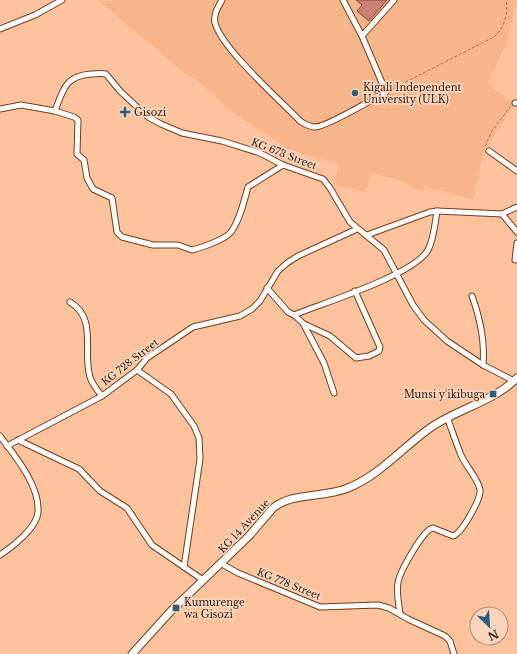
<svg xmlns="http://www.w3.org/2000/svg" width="517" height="654" viewBox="0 0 517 654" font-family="'Libre Baskerville',serif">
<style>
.built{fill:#f6b58b}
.building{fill:#c98070;stroke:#884b3e}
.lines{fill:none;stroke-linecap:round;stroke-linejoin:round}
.minor-casing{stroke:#6f3d19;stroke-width:7}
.secondary-casing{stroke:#6f3d19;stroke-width:9}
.path{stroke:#9b7157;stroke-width:1;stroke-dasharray:3 2;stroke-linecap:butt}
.minor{stroke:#fff;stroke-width:5}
.secondary{stroke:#fff;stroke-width:7}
.poi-dot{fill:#2a607b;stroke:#fad5be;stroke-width:1.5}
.labels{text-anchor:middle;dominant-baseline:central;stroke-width:3.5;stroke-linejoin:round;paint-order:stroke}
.poi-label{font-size:10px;fill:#321c0d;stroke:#fad5be;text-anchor:start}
.street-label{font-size:10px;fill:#321c0d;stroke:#fad5be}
</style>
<rect width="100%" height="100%" fill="#fec29c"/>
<polygon class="built" points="115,0 517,0 507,41 488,84 514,104 483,154 473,200 424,186 422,192 396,179 371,173 366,192 334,185 339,163 315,158 287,148 234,113 199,82 182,71 100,2"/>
<polygon class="building" points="356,0 387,0 369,21 357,11 362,5"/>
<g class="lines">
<g class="minor-casing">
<g id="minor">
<path d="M 222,0 C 218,7 213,15 215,23 C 222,49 280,100 300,121 C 305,124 309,127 315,127 C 327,127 373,99 386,92 L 362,36 L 343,0"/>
<polyline points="0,29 35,15 62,0"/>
<polyline points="362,36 394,0"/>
<polyline points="515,103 517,103"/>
<path d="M 0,109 L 21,105 L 55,111 C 63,90 65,76 91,74 C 96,74 101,73 106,74 L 120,91 L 136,106 L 148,117 L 161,124 L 182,133 L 222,141 L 260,153 L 283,165 L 323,179 L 330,188 L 350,222 L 384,250 L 413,305 L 424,320 L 447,341 L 483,365 L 514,381"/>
<path d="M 55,111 L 74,117 L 78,120 L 77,154 L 84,160 L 87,178 L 93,189 L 112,198 L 117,232 L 122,237 L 153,245 L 178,245 L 192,250 C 201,248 226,239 231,232 C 240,220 244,201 248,187 L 283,165"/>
<polyline points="489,151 517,171"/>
<polyline points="502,214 517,232"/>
<polyline points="367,235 430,212 437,211 502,214 517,207"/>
<polyline points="515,260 517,243"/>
<path d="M 267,288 L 288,312 L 294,315 C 323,303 414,275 428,250 C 434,239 435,223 437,211"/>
<path d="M 472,296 C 480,318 485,342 483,365"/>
<path d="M 70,302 C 98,319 82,351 90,377 C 92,384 97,390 102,396"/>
<polyline points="294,315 304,324 330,336 356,358 369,356 379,351 380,347 355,291"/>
<polyline points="304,325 324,363 334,393"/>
<polyline points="137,370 171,394 194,426 199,438 200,459 184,567"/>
<path d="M 0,436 C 15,456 40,486 38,512 C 37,528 12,547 0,555"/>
<polyline points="18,440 79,469 100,491 127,508 152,545 203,580"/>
<polyline points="7,446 102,396 137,370 147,358 193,327 240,316 252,309 260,301 278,271 287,263 298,256 357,229"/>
<polyline points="222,564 238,573 320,607 378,605 389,608 408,619 445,636 450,641 454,654"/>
<path d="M 400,614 C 399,604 396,593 398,583 C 399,573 424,528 433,528 L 453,536 C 462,533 481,499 480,490 C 479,480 465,465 461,455 C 456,443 452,430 447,417"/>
</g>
</g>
<g class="secondary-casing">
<path id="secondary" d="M 132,654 L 171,611 L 249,536 L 273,508 C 293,492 324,498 348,488 C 380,475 402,448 430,428 C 457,409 493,402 517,378"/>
</g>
<g class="path">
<path d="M 392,89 L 494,37 C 504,29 509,12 506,0"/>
<polyline points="485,146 492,131 510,107"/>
</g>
<use href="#minor" class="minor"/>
<use href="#secondary" class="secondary"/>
</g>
<g class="poi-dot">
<circle cx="355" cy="93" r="4"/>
<path d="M123 106h4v4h4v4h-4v4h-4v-4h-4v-4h4z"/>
<rect x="489" y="390" width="8" height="8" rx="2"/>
<rect x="172" y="604" width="8" height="8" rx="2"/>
</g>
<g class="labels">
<g class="poi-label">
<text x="363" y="87">Kigali Independent<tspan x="363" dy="12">University (ULK)</tspan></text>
<text x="134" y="112">Gisozi</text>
<text x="485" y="394" text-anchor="end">Munsi y'ikibuga</text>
<text x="184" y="602">Kumurenge<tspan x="184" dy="12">wa Gisozi</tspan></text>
</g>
<g class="street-label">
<text transform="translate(284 154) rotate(21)">KG 673 Street</text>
<text transform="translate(130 362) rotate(-38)">KG 728 Street</text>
<text transform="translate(244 526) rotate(-47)">KG 14 Avenue</text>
<text transform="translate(289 584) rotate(22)">KG 778 Street</text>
</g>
</g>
<g transform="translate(489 626) rotate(155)"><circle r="19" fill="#fad5be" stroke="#aa8b77"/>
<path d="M0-3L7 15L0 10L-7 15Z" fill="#2a607b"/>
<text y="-6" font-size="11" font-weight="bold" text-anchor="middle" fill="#321c0d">N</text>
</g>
</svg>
